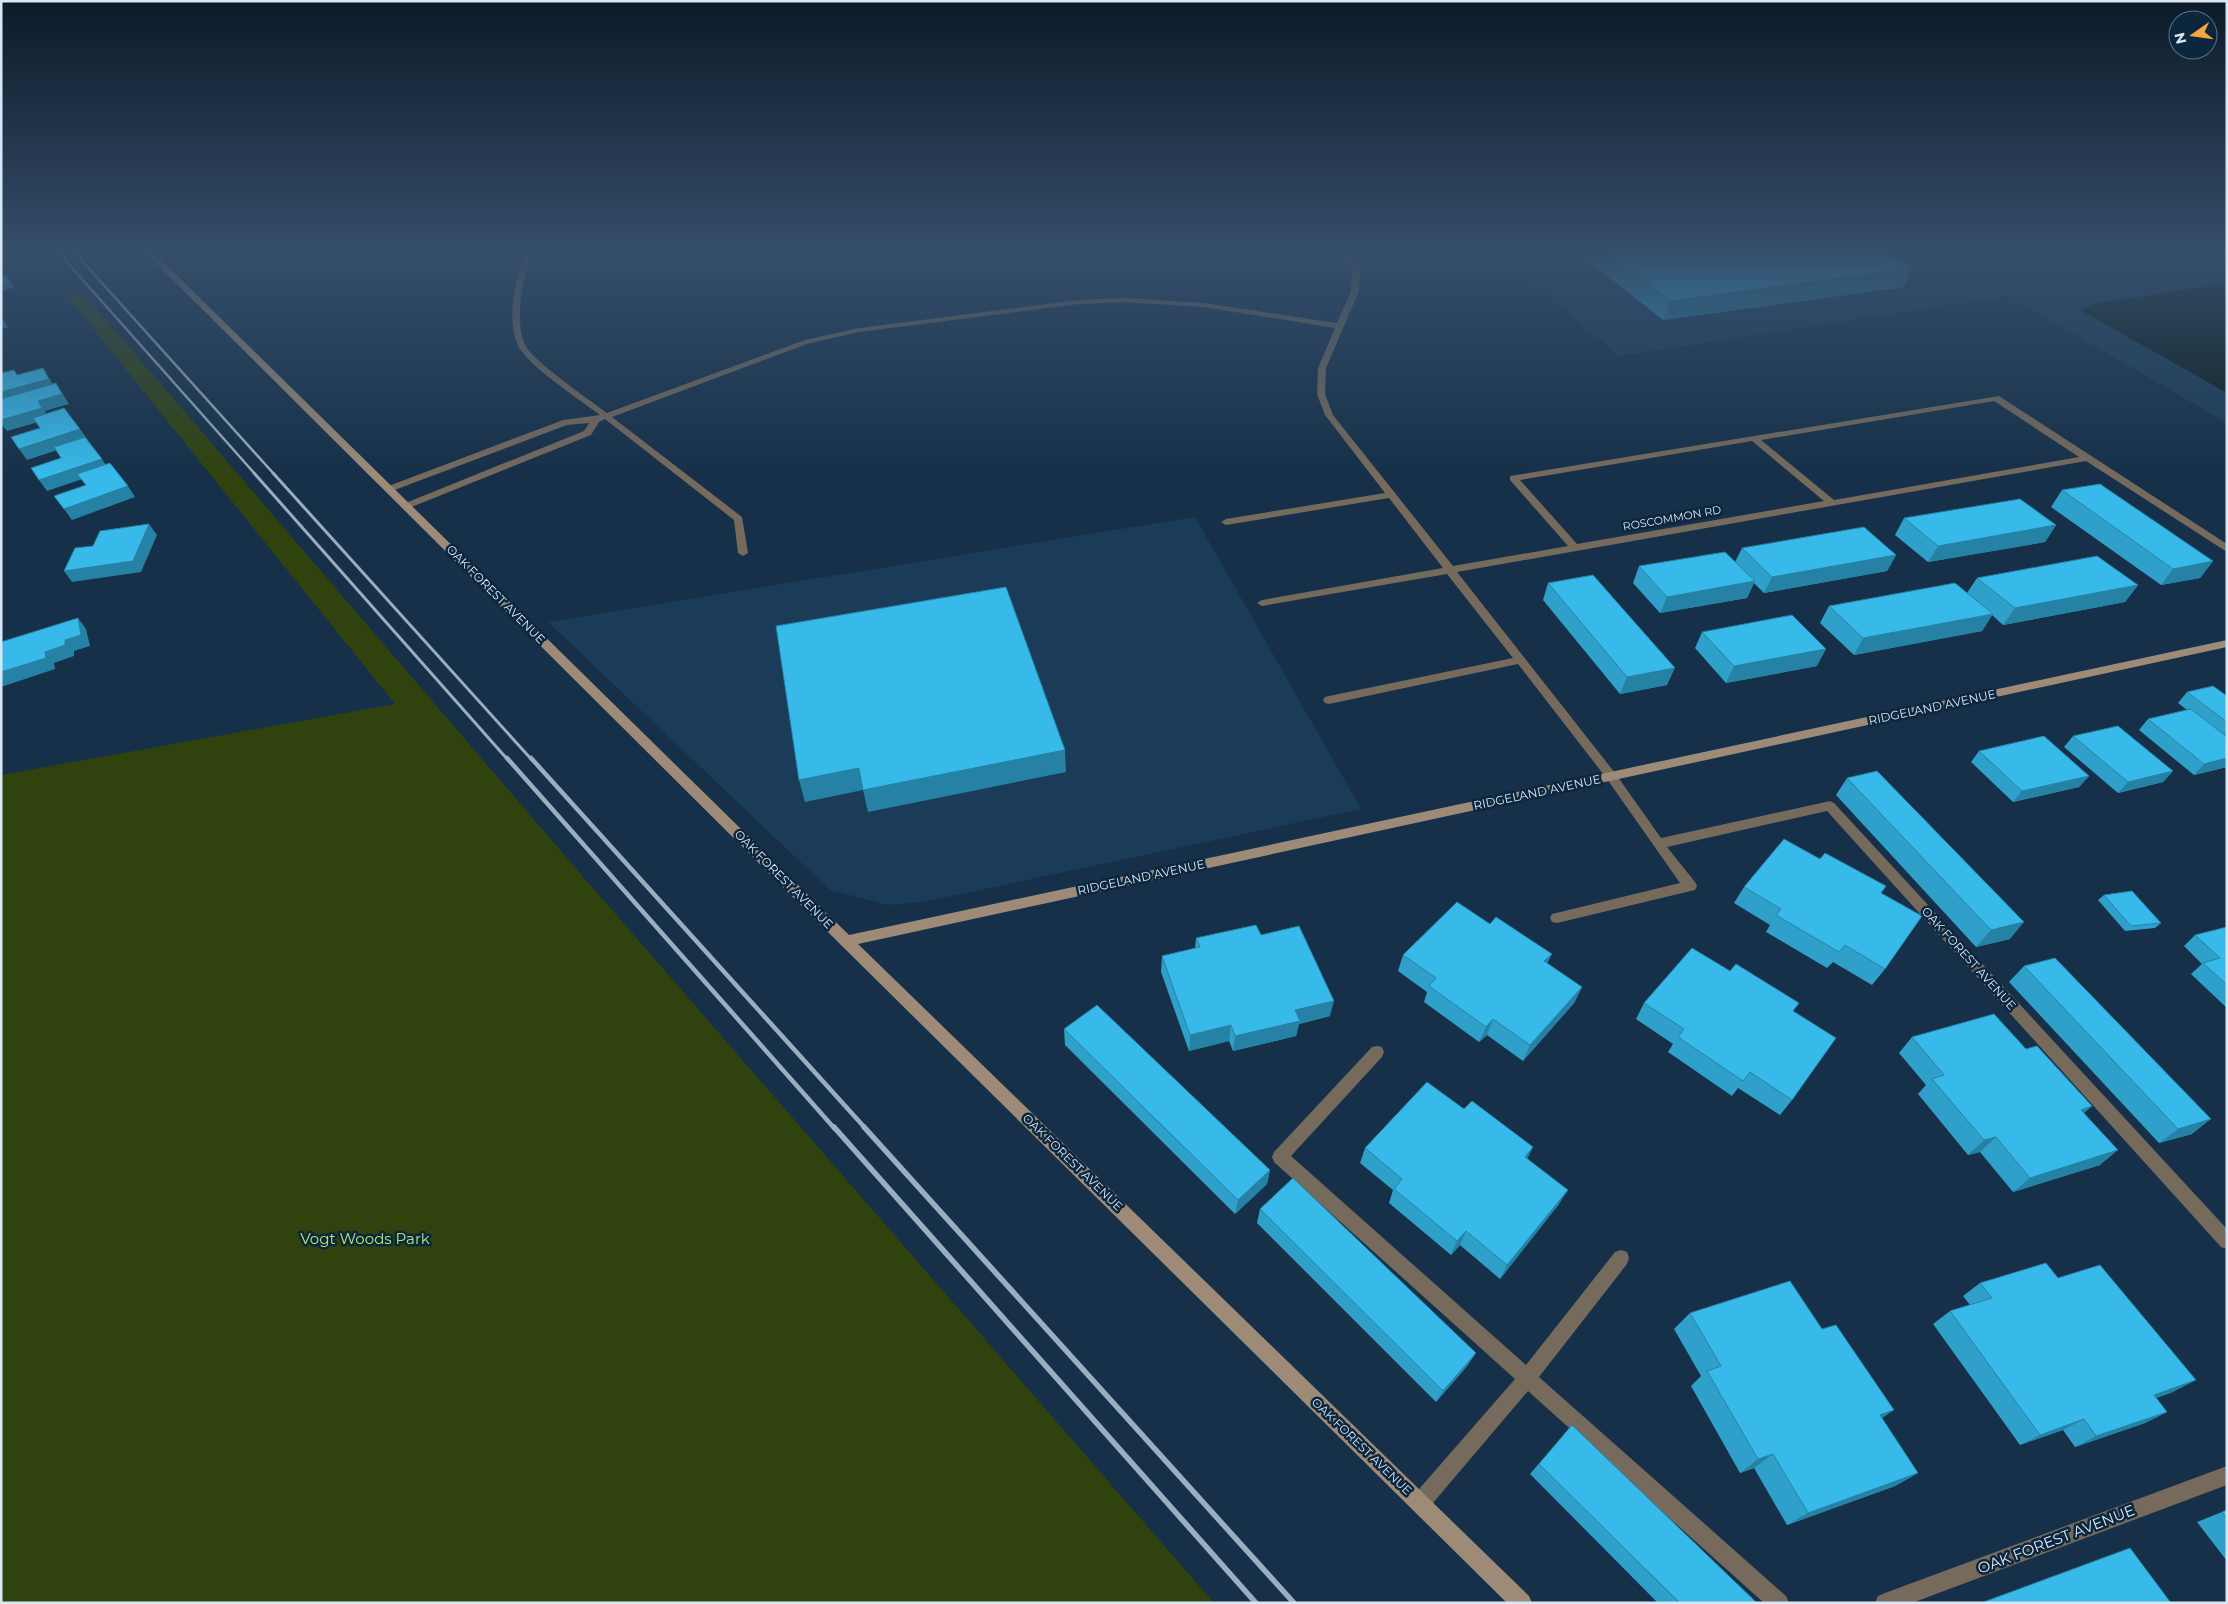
<svg xmlns="http://www.w3.org/2000/svg" width="2228" height="1604" viewBox="0 0 2228 1604" font-family="Montserrat,sans-serif">
<style>
.built{fill:#1b3c58}
.green{fill:#30430f}
.water{fill:#0a1d1b}
.lines{fill:none;stroke-linecap:round;stroke-linejoin:round}
.street{fill:#766a5d;fill-rule:evenodd}
.secondary{fill:#9e8b77;fill-rule:evenodd}
.rail-far3{stroke:#9baec0;stroke-width:2.5}
.rail-far2{stroke:#9baec0;stroke-width:3}
.rail-far1{stroke:#9baec0;stroke-width:4.5}
.rail{stroke:#9baec0;stroke-width:5.5}
.wall{fill:#2fa0c9}
.shaded-wall{fill:#2682a4}
.building{fill:#37baea;stroke:#2682a4}
.labels{text-anchor:middle;dominant-baseline:central;stroke-width:5;stroke-linejoin:round;paint-order:stroke}
.far-street-label{font-size:11px;fill:#d7e7f6;stroke:#0b263d}
.street-label{font-size:12px;fill:#d7e7f6;stroke:#0b263d}
.near-park-label{font-size:15px;fill:#b7e86e;stroke:#0b263d}
.near-street-label{font-size:15px;fill:#d7e7f6;stroke:#0b263d}
</style>
<rect width="100%" height="100%" fill="#153048"/>
<g class="built">
<polygon points="1498,252 2227,252 2227,423 2009,296 1619,356"/>
<polygon points="1195,517 1361,809 928,901 888,905 830,890 548,622"/>
</g>
<polygon class="green" points="82,292 560,850 1214,1603 1,1603 1,775 395,704 66,295"/>
<polygon class="water" points="2227,283 2227,393 2080,310 2094,304"/>
<g class="lines">
<g class="street">
<path d="M 526,252 L 534,252 C 523,276 513,322 526,346 C 534,362 590,400 607,413 L 805,340 L 859,328 L 1079,300 L 1123,298 L 1204,303 L 1337,323 L 1351,291 L 1352,267 L 1339,252 L 1347,252 L 1360,267 L 1359,291 L 1326,368 L 1325,394 L 1333,415 L 1453,566 L 1568,546 L 1510,480 L 1510,476 L 1999,396 L 2227,544 L 2227,552 L 2086,461 L 1457,572 L 1615,773 L 1661,838 L 1830,801 L 1834,803 L 2227,1229 L 2227,1249 L 2221,1247 L 1827,811 L 1667,847 L 1695,882 L 1697,886 L 1695,890 L 1557,923 L 1552,922 L 1550,918 L 1552,914 L 1680,883 L 1607,779 L 1518,664 L 1329,704 L 1325,703 L 1323,700 L 1325,697 L 1329,696 L 1513,658 L 1447,574 L 1262,606 L 1257,603 L 1262,600 L 1443,568 L 1389,498 L 1226,525 L 1221,522 L 1226,519 L 1385,493 L 1325,415 L 1317,394 L 1318,368 L 1335,328 L 1204,307 L 1123,302 L 1079,304 L 859,332 L 807,344 L 612,417 L 742,517 L 748,553 L 743,556 L 738,553 L 734,520 L 605,419 L 599,422 L 591,435 L 409,508 L 403,508 L 403,504 L 584,431 L 589,423 L 567,425 L 392,491 L 386,491 L 386,487 L 563,420 L 600,415 C 579,399 533,369 520,349 C 505,325 515,276 526,252 ZM 1994,401 L 2079,457 L 1834,500 L 1761,440 ZM 1752,441 L 1824,501 L 1577,544 L 1520,480 Z"/>
<polygon points="1377,1046 1382,1047 1384,1052 1382,1057 1291,1156 1526,1365 1615,1252 1621,1250 1627,1252 1629,1258 1627,1264 1539,1377 1786,1596 1789,1603 1764,1603 1528,1391 1427,1510 1420,1513 1413,1510 1410,1503 1413,1496 1515,1379 1274,1162 1272,1157 1274,1152 1372,1047"/>
<polygon points="2227,1466 2227,1485 1912,1603 1875,1603 1878,1596 1885,1593"/>
</g>
<polygon class="secondary" points="145,252 153,252 849,935 2227,640 2227,647 858,944 1529,1596 1532,1603 1507,1603 841,945"/>
<g class="rail-far3">
<polyline points="58,252 255,474"/>
<polyline points="74,252 274,474"/>
</g>
<g class="rail-far2">
<polyline points="254,473 508,760"/>
<polyline points="273,473 532,760"/>
</g>
<g class="rail-far1">
<polyline points="507,758 835,1129"/>
<polyline points="531,758 866,1129"/>
</g>
<g class="rail">
<polyline points="834,1127 1256,1603"/>
<polyline points="864,1127 1294,1603"/>
</g>
</g>
<g class="wall">
<polygon points="1577,252 1886,252 1903,287 1663,320"/>
<polygon points="2062,490 2213,561 2200,578 2161,585 2051,507"/>
<polygon points="1904,518 2056,525 2045,542 1928,562 1895,535"/>
<polygon points="1742,548 1896,555 1887,571 1764,593 1754,583 1747,598 1660,613 1633,583 1639,566 1735,562"/>
<polygon points="1977,578 2138,585 2125,602 2003,625 1992,615 1982,631 1854,655 1820,623 1829,606 1967,593"/>
<polygon points="1548,583 1667,685 1620,694 1543,600"/>
<polygon points="1702,632 1817,666 1726,683 1695,648"/>
<polygon points="2187,692 2227,696 2227,736 2226,736 2227,737 2227,767 2194,775 2139,730 2148,719 2187,710 2178,703"/>
<polygon points="2073,736 2173,771 2163,782 2118,793 2064,747"/>
<polygon points="1979,751 2089,776 2079,787 2013,802 1971,762"/>
<polygon points="1847,778 2010,939 1976,947 1836,795"/>
<polygon points="1744,887 1881,893 1885,969 1872,985 1833,962 1827,968 1766,932 1770,925 1734,903"/>
<polygon points="2104,895 2161,923 2155,928 2125,931 2098,900"/>
<polygon points="2227,927 2227,1008 2191,974 2202,964 2184,946 2195,935"/>
<polygon points="1261,935 1330,1016 1299,1024 1296,1036 1233,1051 1229,1041 1189,1051 1161,972 1162,956 1195,948 1196,938"/>
<polygon points="1403,955 1547,964 1582,987 1574,1003 1523,1061 1487,1035 1479,1042 1424,1002 1427,992 1398,971"/>
<polygon points="2024,966 2192,1134 2159,1143 2009,982"/>
<polygon points="1644,1003 1793,1011 1792,1100 1780,1115 1738,1088 1732,1096 1668,1052 1673,1044 1636,1019"/>
<polygon points="1064,1029 1270,1170 1267,1184 1235,1214 1065,1045"/>
<polygon points="1912,1037 2026,1049 2092,1106 2084,1113 2100,1165 2013,1192 1980,1152 1968,1155 1918,1094 1926,1085 1899,1053"/>
<polygon points="1365,1148 1528,1159 1559,1204 1500,1279 1460,1245 1451,1255 1389,1203 1393,1190 1360,1163"/>
<polygon points="1260,1209 1468,1365 1436,1402 1257,1223"/>
<polygon points="2058,1278 2173,1392 2156,1398 2167,1412 2145,1423 2075,1447 2063,1430 2020,1445 1933,1324 1950,1311 1970,1305 1963,1296 1980,1283"/>
<polygon points="1690,1313 1822,1329 1918,1473 1895,1486 1787,1525 1754,1468 1740,1473 1691,1386 1701,1376 1674,1329"/>
<polygon points="1572,1425 1757,1603 1658,1603 1530,1474"/>
<polygon points="2227,1510 2227,1561 2197,1522"/>
</g>
<g class="shaded-wall">
<polygon points="1913,268 1903,287 1663,320 1670,301"/>
<polygon points="7,275 10,280 14,288 1,291 1,285"/>
<polygon points="1,316 2,318 8,327 1,329"/>
<polygon points="43,368 56,389 1,405 1,392"/>
<polygon points="56,383 69,404 45,411 49,419 7,431 1,424 1,420 38,401"/>
<polygon points="80,429 88,440 27,460 19,449"/>
<polygon points="102,459 109,470 47,491 39,480"/>
<polygon points="128,486 135,497 72,520 64,509"/>
<polygon points="149,524 157,535 141,572 72,582 64,571"/>
<polygon points="2056,525 2045,542 1928,562 1938,546"/>
<polygon points="1896,555 1887,571 1764,593 1772,577"/>
<polygon points="2213,561 2200,578 2161,585 2173,569"/>
<polygon points="1755,581 1747,598 1660,613 1667,597"/>
<polygon points="2138,585 2125,602 2003,625 2015,608"/>
<polygon points="1993,614 1982,631 1854,655 1863,638"/>
<polygon points="78,618 86,629 90,646 74,651 74,656 54,663 55,669 1,687 1,672 45,652 65,640"/>
<polygon points="1826,649 1817,666 1726,683 1734,666"/>
<polygon points="1675,668 1667,685 1620,694 1627,677"/>
<polygon points="2227,730 2227,736 2221,737"/>
<polygon points="1065,750 1066,772 868,812 863,790 805,802 799,780 859,768"/>
<polygon points="2227,758 2227,767 2194,775 2204,764"/>
<polygon points="2173,771 2163,782 2118,793 2128,782"/>
<polygon points="2089,776 2079,787 2013,802 2022,791"/>
<polygon points="2024,922 2010,939 1976,947 1991,930"/>
<polygon points="1552,954 1544,970 1544,961"/>
<polygon points="1582,987 1574,1003 1523,1061 1530,1045"/>
<polygon points="1334,1001 1330,1016 1299,1024 1296,1036 1233,1051 1235,1036 1295,1010"/>
<polygon points="1493,1019 1487,1035 1479,1042 1486,1027"/>
<polygon points="1231,1025 1229,1041 1189,1051 1190,1035"/>
<polygon points="2092,1106 2075,1121 2081,1110"/>
<polygon points="2211,1119 2192,1134 2159,1143 2178,1129"/>
<polygon points="1996,1137 1980,1152 1968,1155 1984,1140"/>
<polygon points="1533,1147 1526,1162 1525,1157"/>
<polygon points="2118,1150 2100,1165 2013,1192 2030,1178"/>
<polygon points="1270,1170 1267,1184 1235,1214 1238,1200"/>
<polygon points="1568,1190 1559,1204 1500,1279 1507,1265"/>
<polygon points="1466,1231 1460,1245 1451,1255 1457,1241"/>
<polygon points="1476,1353 1468,1365 1436,1402 1443,1391"/>
<polygon points="2196,1380 2173,1392 2132,1406 2154,1395"/>
<polygon points="1894,1410 1872,1425 1880,1415"/>
<polygon points="2167,1412 2145,1423 2075,1447 2096,1436"/>
<polygon points="2084,1419 2063,1430 2020,1445 2040,1435"/>
<polygon points="1773,1454 1754,1468 1740,1473 1758,1459"/>
<polygon points="1918,1473 1895,1486 1787,1525 1808,1513"/>
</g>
<g class="building">
<polygon points="1607,252 1886,252 1913,268 1670,301"/>
<polygon points="7,275 10,283 1,285 1,276"/>
<polygon points="43,368 49,379 1,392 1,373 14,370 17,375"/>
<polygon points="56,383 62,394 38,401 42,408 1,420 1,399"/>
<polygon points="64,408 80,429 19,449 11,437 40,428 33,418"/>
<polygon points="85,437 102,459 39,480 31,468 61,458 54,447"/>
<polygon points="110,463 128,486 64,509 54,496 86,485 77,474"/>
<polygon points="2100,484 2213,561 2173,569 2062,490"/>
<polygon points="2020,499 2056,525 1938,546 1904,518"/>
<polygon points="149,524 133,561 64,571 75,548 93,546 100,531"/>
<polygon points="1864,527 1896,555 1772,577 1742,548"/>
<polygon points="1725,552 1755,581 1667,597 1639,566"/>
<polygon points="2097,556 2138,585 2015,608 1977,578"/>
<polygon points="1593,575 1675,668 1627,677 1548,583"/>
<polygon points="1955,583 1993,614 1863,638 1829,606"/>
<polygon points="1006,587 1065,750 863,790 859,768 799,780 776,626"/>
<polygon points="1792,615 1826,649 1734,666 1702,632"/>
<polygon points="78,618 81,635 65,640 65,645 45,652 46,658 1,672 1,642"/>
<polygon points="2213,686 2227,696 2227,722 2187,692"/>
<polygon points="2191,709 2227,737 2227,758 2204,764 2148,719"/>
<polygon points="2118,726 2173,771 2128,782 2073,736"/>
<polygon points="2044,736 2089,776 2022,791 1979,751"/>
<polygon points="1877,771 2024,922 1991,930 1847,778"/>
<polygon points="1784,839 1820,859 1825,853 1886,886 1881,893 1922,916 1885,969 1845,945 1839,952 1776,915 1781,909 1744,887"/>
<polygon points="2132,891 2161,923 2131,926 2104,895"/>
<polygon points="1457,902 1490,924 1496,917 1552,954 1544,961 1582,987 1530,1045 1493,1019 1486,1027 1429,986 1436,978 1403,955"/>
<polygon points="1256,925 1261,935 1299,926 1334,1001 1295,1010 1300,1021 1235,1036 1231,1025 1190,1035 1162,956 1200,947 1196,938"/>
<polygon points="2227,927 2227,985 2203,963 2220,958 2195,935"/>
<polygon points="1692,948 1730,971 1736,964 1799,1003 1793,1011 1836,1038 1792,1100 1750,1072 1743,1081 1678,1037 1684,1029 1644,1003"/>
<polygon points="2055,958 2211,1119 2178,1129 2024,966"/>
<polygon points="1097,1005 1270,1170 1238,1200 1064,1029"/>
<polygon points="1994,1014 2026,1049 2037,1046 2092,1106 2081,1110 2118,1150 2030,1178 1996,1137 1984,1140 1932,1079 1944,1075 1912,1037"/>
<polygon points="1427,1082 1464,1109 1472,1101 1533,1147 1525,1157 1568,1190 1507,1265 1466,1231 1457,1241 1394,1189 1402,1179 1365,1148"/>
<polygon points="1293,1178 1476,1353 1443,1391 1260,1209"/>
<polygon points="2046,1263 2058,1278 2100,1265 2196,1380 2154,1395 2167,1412 2096,1436 2084,1419 2040,1435 1950,1311 1992,1298 1980,1283"/>
<polygon points="1790,1281 1822,1329 1836,1325 1894,1410 1880,1415 1918,1473 1808,1513 1773,1454 1758,1459 1707,1371 1721,1366 1690,1313"/>
<polygon points="1572,1425 1757,1603 1680,1603 1539,1464"/>
<polygon points="2227,1510 2227,1519 2222,1512"/>
<polygon points="2130,1548 2171,1603 1981,1603"/>
</g>
<linearGradient id="sky" x2="0" y2="1"><stop stop-color="#0c1a28"/><stop offset="0.53" stop-color="#354e6a"/><stop offset="1" stop-color="#354e6a" stop-opacity="0"/></linearGradient>
<rect width="2228" height="476" fill="url(#sky)"/>
<g class="labels">
<g class="far-street-label">
<text transform="translate(1672 518) rotate(-10)">ROSCOMMON RD</text>
</g>
<g class="street-label">
<text transform="translate(496 594) rotate(45)">OAK FOREST AVENUE</text>
<text transform="translate(1932 707) rotate(-12)">RIDGELAND AVENUE</text>
<text transform="translate(1537 792) rotate(-12)">RIDGELAND AVENUE</text>
<text transform="translate(1141 877) rotate(-12)">RIDGELAND AVENUE</text>
<text transform="translate(784 879) rotate(45)">OAK FOREST AVENUE</text>
<text transform="translate(1969 958) rotate(48)">OAK FOREST AVENUE</text>
<text transform="translate(1073 1162) rotate(44)">OAK FOREST AVENUE</text>
<text transform="translate(1362 1446) rotate(44)">OAK FOREST AVENUE</text>
</g>
<g class="near-park-label">
<text x="365" y="1238">Vogt Woods Park</text>
</g>
<g class="near-street-label">
<text transform="translate(2056 1539) rotate(-21)">OAK FOREST AVENUE</text>
</g>
</g>
<rect width="2228" height="1604" fill="none" stroke="#d7e7f6" stroke-width="5"/>
<g transform="translate(2193 35) rotate(256)"><circle r="24" fill="#0b263d" stroke="#5d7387"/>
<path d="M0-4L9 19L0 12L-9 19Z" fill="#f4a443"/>
<text y="-8" font-size="14" font-weight="bold" text-anchor="middle" fill="#d7e7f6">N</text>
</g>
</svg>
